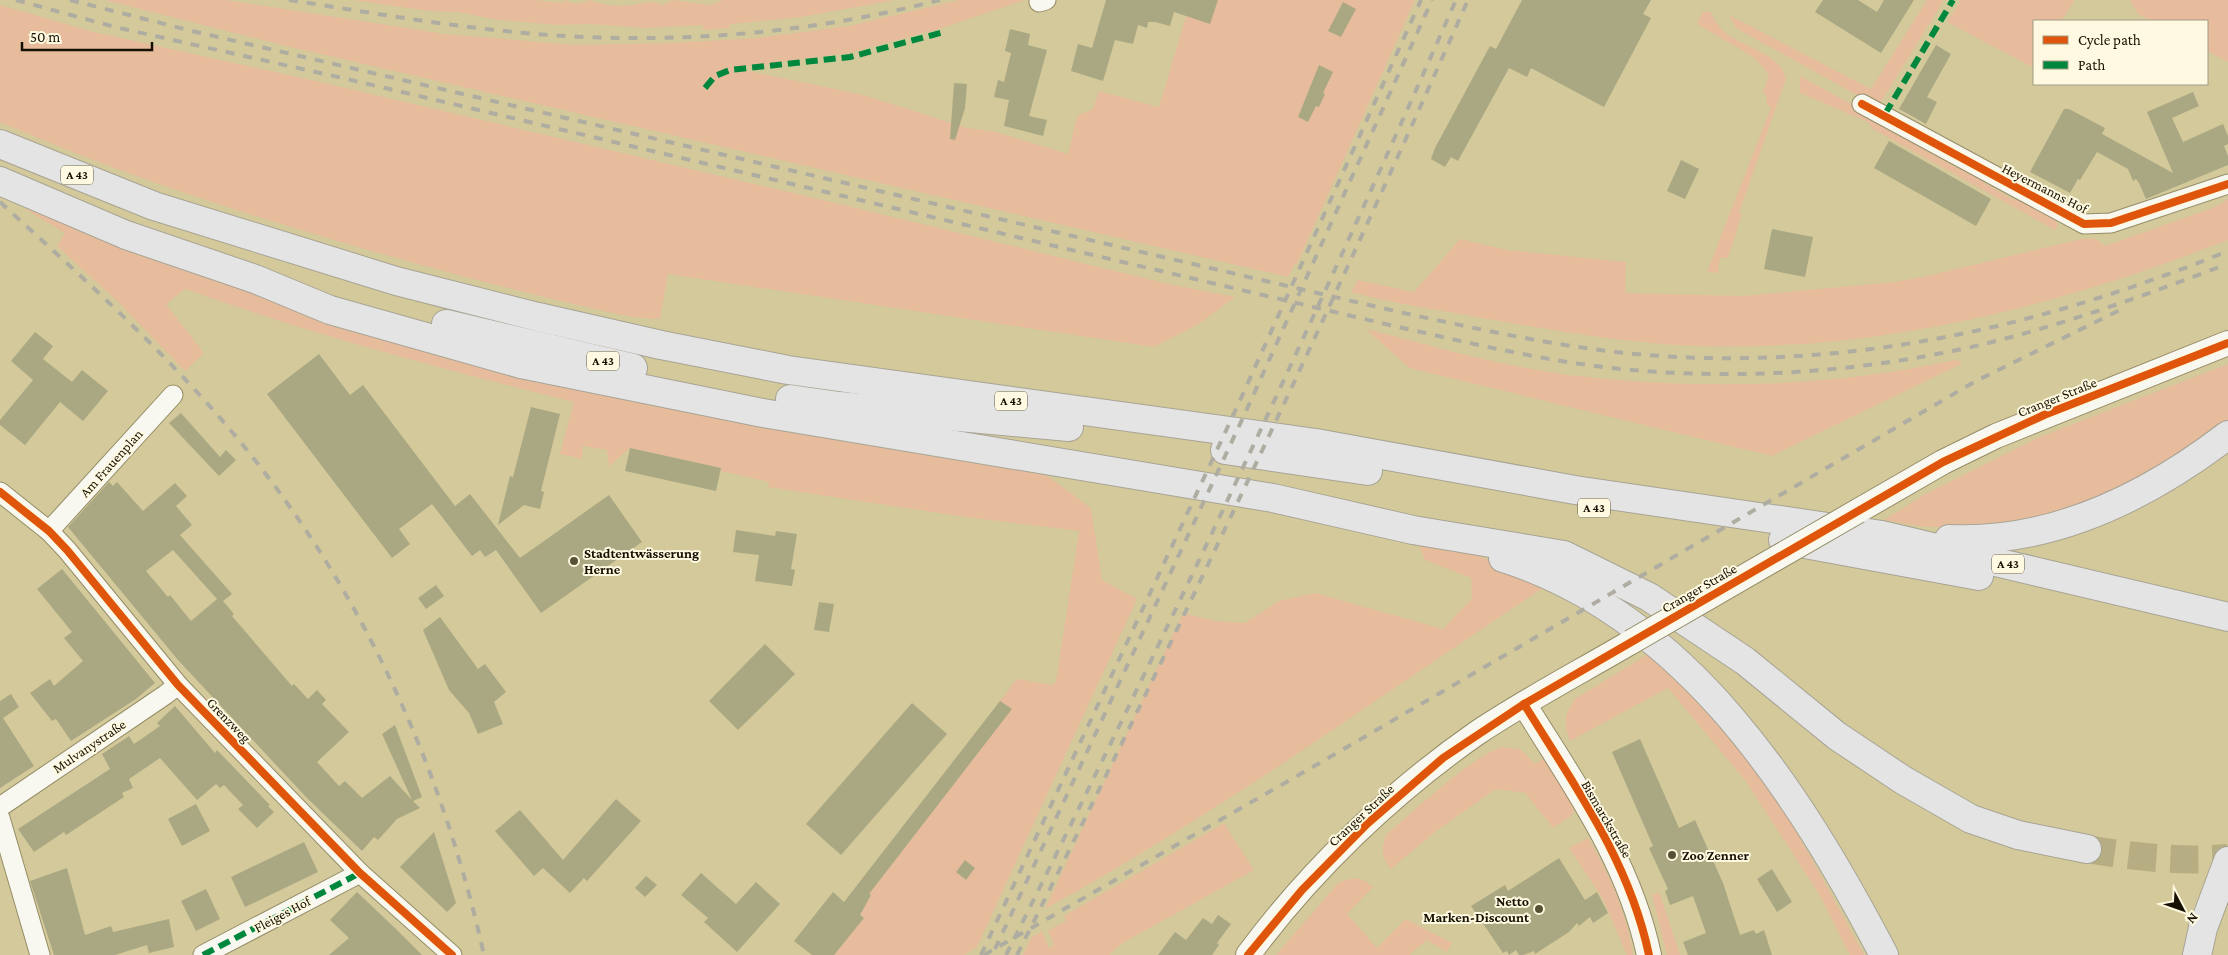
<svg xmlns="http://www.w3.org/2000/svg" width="2228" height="955" viewBox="0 0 2228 955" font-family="'Crimson Pro',serif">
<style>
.green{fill:#e6bc9d}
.building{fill:#aaa883;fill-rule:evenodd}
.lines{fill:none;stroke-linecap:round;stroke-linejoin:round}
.motorway-tunnel{stroke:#b7ad83;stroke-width:28;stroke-dasharray:28 14;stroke-linecap:butt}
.minor-casing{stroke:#958d66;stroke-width:21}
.tertiary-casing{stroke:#958d66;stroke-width:26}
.motorway-casing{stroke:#a8a495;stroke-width:30}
.minor{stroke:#f8f7f0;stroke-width:19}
.tertiary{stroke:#f8f7f0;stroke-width:24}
.motorway{stroke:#e4e4e4;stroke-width:28}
.rail{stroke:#afada2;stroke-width:4;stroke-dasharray:9 9;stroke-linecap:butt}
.tertiary-bridge-casing{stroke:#958d66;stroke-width:26;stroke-linecap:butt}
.tertiary-bridge{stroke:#f8f7f0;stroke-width:24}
.quiet{stroke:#00873e;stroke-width:6;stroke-dasharray:12 6;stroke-linecap:butt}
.cycleway-casing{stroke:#fef9e0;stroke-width:11}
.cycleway{stroke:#de550b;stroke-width:8}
.poi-dot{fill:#585136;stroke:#fef9e0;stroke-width:2}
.labels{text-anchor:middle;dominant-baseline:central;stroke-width:4;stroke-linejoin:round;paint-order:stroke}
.shield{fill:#fef9e0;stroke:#5c5643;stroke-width:1}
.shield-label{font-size:12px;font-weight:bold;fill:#161000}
.street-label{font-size:14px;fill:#161000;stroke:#fef9e0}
.poi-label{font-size:14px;font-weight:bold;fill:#161000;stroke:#fef9e0;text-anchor:start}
</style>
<rect width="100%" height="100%" fill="#d3c99a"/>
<g class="green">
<polygon points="105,0 226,0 445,34 575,45 669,43 757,38 849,26 959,0 1025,0 942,28 849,53 734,68 864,95 967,128 996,132 1068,154 1077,116 1093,109 1099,91 1159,107 1191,0 1415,0 1297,264 1295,264 1288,277 286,46"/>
<path d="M 354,0 L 535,0 L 561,3 L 566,0 C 572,5 583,4 589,0 C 601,5 620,7 633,5 C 645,3 651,0 662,5 L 673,0 L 710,5 L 723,0 L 895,0 L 801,17 L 730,24 L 730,28 L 703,30 L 703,25 L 645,28 L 591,24 L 557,25 L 498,20 L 458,12 L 428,11 Z"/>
<polygon points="1927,0 1944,0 1879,105 1873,104 1736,28 1729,15 1871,89"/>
<polygon points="1961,0 2075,0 2061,21 2034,21 2034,63 2032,67 1947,22"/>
<polygon points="2130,0 2228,0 2228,62 2207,51 2207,21 2151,21 2138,14"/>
<path d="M 0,5 L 94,32 L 307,79 L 823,200 L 1169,284 L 1235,297 L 1199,324 L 1154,347 L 668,274 L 660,319 C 633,319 608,312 582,306 C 543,297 504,287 465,277 C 307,234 150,187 0,122 Z"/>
<path d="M 1702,12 L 1710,12 C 1714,19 1719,27 1726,33 C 1744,48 1782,54 1786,79 L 1739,213 L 1742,214 L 1728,258 L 1720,258 L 1718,273 L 1707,272 L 1771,108 L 1766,103 L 1767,96 L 1763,92 L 1769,75 L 1755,58 L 1697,24 Z"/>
<polygon points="1800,76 1934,149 1932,154 1961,170 1965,166 1987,178 1984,183 2014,200 2017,195 2057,219 2057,228 2055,230 1873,129 1868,122 1800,93"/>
<path d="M 2228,199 L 2228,240 C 2060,306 1879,352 1698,346 C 1627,343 1558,331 1488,319 C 1443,311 1396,304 1351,292 L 1358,280 L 1414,292 L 1460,239 L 1508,250 L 1626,262 L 1625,293 L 1743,296 L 1894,282 L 1927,276 L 2081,239 L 2096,239 L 2105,246 L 2215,207 Z"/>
<path d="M 23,208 L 198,271 L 1034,466 L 1091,508 L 1102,580 L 1137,599 L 977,947 L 964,955 L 834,955 L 864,918 L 860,915 L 871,895 L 869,894 L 1011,709 L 1000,701 L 1017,679 L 1053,685 L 1056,681 L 1079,531 L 965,517 L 768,487 L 769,482 L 721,471 L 721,468 L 630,448 L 609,466 L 607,450 L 583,446 L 582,459 L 560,454 L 574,402 C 443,369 313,335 185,289 L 166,304 L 204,353 L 185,371 L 118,302 L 57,246 L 65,233 Z"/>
<path d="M 1366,329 C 1433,346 1501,366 1569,375 C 1697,390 1829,388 1954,360 L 1961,361 L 1961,364 L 1772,456 L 1409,368 Z"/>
<path d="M 2228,364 L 2228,422 C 2205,438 2182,455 2159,469 C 2094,510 2013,531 1937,527 C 1919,527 1901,523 1884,520 L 1927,493 L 2037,438 Z"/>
<path d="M 1415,536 L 1476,555 L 1549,584 C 1382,695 1221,812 1045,909 L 1183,613 L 1215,621 L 1245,623 L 1279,601 L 1315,593 L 1443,629 L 1472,598 L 1471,578 L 1425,560 Z"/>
<path d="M 1650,653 C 1688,690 1726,727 1757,771 C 1798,829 1830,893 1864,955 L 1850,955 L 1819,894 L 1745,780 L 1668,688 L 1570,741 C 1563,724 1564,713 1576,698 Z"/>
<path d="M 1502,747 L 1520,749 L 1535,764 L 1544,758 L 1576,807 L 1571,816 L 1553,828 L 1525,793 L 1496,789 L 1436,831 L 1391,869 C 1381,857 1381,849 1386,835 C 1410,814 1475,754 1502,747 Z"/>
<polygon points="1224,823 1254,870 1121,944 1109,955 1023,955 1031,938 1042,931 1049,948 1054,945 1048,931 1066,921 1064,916"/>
<path d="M 1588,838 C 1609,874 1627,913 1633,955 L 1627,955 L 1603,899 L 1569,848 Z"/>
<polygon points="1355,878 1365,881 1373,887 1347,914 1377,948 1406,919 1452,943 1447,952 1427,940 1409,955 1276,955 1339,882"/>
<polygon points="1659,892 1680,955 1667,955 1652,895"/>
</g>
<g class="building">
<polygon points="1106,0 1218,0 1210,24 1174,12 1170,26 1155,22 1148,22 1147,28 1138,25 1133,44 1115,40 1103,81 1071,71 1078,44 1092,48"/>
<polygon points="1522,0 1651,0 1643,14 1651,18 1604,107 1531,68 1527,77 1509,68 1458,161 1451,157 1445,167 1431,159 1435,148 1490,46 1496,49"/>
<polygon points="1823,0 1858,0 1877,12 1884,0 1914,0 1881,53 1815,12"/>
<polygon points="1343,2 1356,9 1341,37 1328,31"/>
<polygon points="1010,29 1030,34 1028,45 1047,50 1029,116 1047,120 1043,136 1004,126 1009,100 994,97 998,80 1004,82 1011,53 1005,51"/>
<polygon points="1936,45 1951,54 1927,97 1937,102 1926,124 1899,109"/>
<polygon points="1319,65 1333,72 1323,93 1325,94 1319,107 1316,106 1308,122 1298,117"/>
<polygon points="954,83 967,84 965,108 955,140 950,139"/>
<polygon points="2193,92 2199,106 2172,118 2183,142 2223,124 2228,136 2228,144 2224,146 2228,156 2228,165 2146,199 2139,183 2136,179 2133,181 2128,169 2097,152 2080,180 2078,179 2070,193 2030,172 2064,109 2069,109 2105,128 2102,134 2173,173 2147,112"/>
<polygon points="1889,141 1991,199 1976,226 1874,168"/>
<polygon points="1681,160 1699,169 1685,199 1667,191"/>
<polygon points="1772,229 1813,237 1805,277 1764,269"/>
<polygon points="35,332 53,346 43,359 72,382 82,370 108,391 83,421 60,402 25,445 0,425 0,420 33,380 11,361"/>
<polygon points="319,354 350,395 363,385 455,506 470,494 520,558 609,495 642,542 541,613 496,550 485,557 480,550 472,556 432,504 399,529 410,544 392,558 267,394"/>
<polygon points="531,407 560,414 541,491 544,492 540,509 524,505 498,525 510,476 513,477"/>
<polygon points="181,413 220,457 226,450 236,460 219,476 169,423"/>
<polygon points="630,448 721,468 716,491 625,471"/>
<path d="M 109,482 L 113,486 L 117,482 L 143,511 L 175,483 L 187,496 L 176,506 L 192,525 L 180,535 L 232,594 L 223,601 L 234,614 L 232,616 L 292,686 L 294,684 L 308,699 L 317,690 L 326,700 L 322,704 L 349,732 L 317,762 L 339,786 L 345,781 L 362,798 L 390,776 L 412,800 L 382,734 L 395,725 L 422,797 L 413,801 L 420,808 L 397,819 L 378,840 L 374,837 L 362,851 L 307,798 L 178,660 L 68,527 ZM 173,550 L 217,599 L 191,621 L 170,595 L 168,597 L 146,571 Z"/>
<polygon points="736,530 775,536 776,531 797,534 791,569 795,570 792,586 755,581 759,555 733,552"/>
<polygon points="62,569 155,683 136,699 71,741 56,719 52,721 30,693 50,679 54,686 83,661 64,638 72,632 37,589"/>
<polygon points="436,585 444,596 426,609 418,598"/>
<polygon points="819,602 834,604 829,632 814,630"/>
<polygon points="440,617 478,669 485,664 506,692 494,702 503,724 478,734 469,713 449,690 423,630"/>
<polygon points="765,644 795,674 738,730 709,701"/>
<polygon points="11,694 19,707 3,718 34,766 0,788 0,701"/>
<polygon points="1000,701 1012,709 869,894 871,895 860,915 864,918 834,955 812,955 794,941 833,892 844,902"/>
<polygon points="912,703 947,734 841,855 806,824"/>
<polygon points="175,706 215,753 217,750 270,805 268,806 274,812 257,828 238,809 243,805 224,785 220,788 216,784 197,800 160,758 129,779 133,788 122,793 124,797 66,835 64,832 34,852 18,829 110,769 102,754 129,736 134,744 160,726 157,723"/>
<polygon points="1640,739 1679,828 1695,820 1723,883 1740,935 1754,930 1756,934 1764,930 1772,955 1688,955 1683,942 1706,933 1693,896 1670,905 1665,891 1668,889 1649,848 1653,846 1612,752"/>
<polygon points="616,799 641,821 587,881 584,878 570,893 543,868 534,876 495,831 520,810 563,860"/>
<polygon points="196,804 210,831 182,846 168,819"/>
<polygon points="434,832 456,903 447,912 400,867"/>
<polygon points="304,842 318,872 245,907 231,877"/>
<polygon points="1559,858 1585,900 1597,892 1608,913 1593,923 1590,917 1579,926 1577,923 1569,932 1535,954 1534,951 1523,955 1519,955 1516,950 1509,955 1507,951 1503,953 1471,906 1505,885 1508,891"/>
<polygon points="965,860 975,868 966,880 956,872"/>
<polygon points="67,868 85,935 111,926 113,932 169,919 174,947 149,953 147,945 115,955 54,955 30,881"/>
<polygon points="1772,869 1792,902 1777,912 1757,879"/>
<polygon points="701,873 736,904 756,882 780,904 737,952 704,922 708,918 681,895"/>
<polygon points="646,876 657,885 645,897 635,888"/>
<polygon points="206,889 220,919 196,931 181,901"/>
<polygon points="357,892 397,930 422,955 329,955 349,938 330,920"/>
<polygon points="1218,915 1231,924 1217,943 1219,945 1212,955 1158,955 1175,932 1186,940 1203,918 1212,924"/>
</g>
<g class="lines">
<path class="motorway-tunnel" d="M 2087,849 C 2134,857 2180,862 2228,858"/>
<g class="minor-casing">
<g id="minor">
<polyline points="1039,2 1046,0"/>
<polyline points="1862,104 2084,224 2111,223 2228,184"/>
<polyline points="0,492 49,531 67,550 178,685 360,873 452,955"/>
<polyline points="49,531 173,395"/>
<polyline points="0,807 165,695 178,685"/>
<polyline points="0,818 40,955"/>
<polyline points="203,955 360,873"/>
</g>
</g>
<g class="tertiary-casing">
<g id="tertiary">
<polyline points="1858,511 1943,462 1996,436 2228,343"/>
<path d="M 1524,704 C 1574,785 1629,860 1649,955"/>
<path d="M 1248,955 C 1310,871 1391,793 1477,733 C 1526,700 1580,672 1631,642"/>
</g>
</g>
<g class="motorway-casing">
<g id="motorway">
<polyline points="0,144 154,206 396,281 538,317 661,345 788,370 1316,443 1575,490 1882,535 2228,617"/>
<polyline points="0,181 126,235 255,279 330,310 521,364 763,413 1273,498 1413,530 1564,555 1649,597 1745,661 1837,736 1903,780 1971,819 2018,835 2087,849"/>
<polyline points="446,324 633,368"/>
<polyline points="790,399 839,406 1069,427"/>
<polyline points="1225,450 1368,471"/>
<path d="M 1949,539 C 2053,544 2147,497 2228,435"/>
<polyline points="1783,540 1979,576"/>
<path d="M 1503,558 C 1687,616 1799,793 1884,955"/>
<polyline points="2197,955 2203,928 2228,861"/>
</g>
</g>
<use href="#minor" class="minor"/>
<use href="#tertiary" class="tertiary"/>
<use href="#motorway" class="motorway"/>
<g class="rail">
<path d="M 16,0 L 115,27 L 347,79 L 1394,326 C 1461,341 1527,357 1595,366 C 1723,382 1854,374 1980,345 C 2063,325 2143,296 2222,266"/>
<path d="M 70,0 L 188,30 L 1399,312 C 1474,328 1549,345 1625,353 C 1835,374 2034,330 2228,251"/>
<path d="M 289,0 C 387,15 485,33 585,37 C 704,42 824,30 940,0"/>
<path d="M 0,202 C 82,277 166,352 237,438 C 361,587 442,766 484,955"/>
<polyline points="995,949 1247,409 1432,0"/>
<polyline points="981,955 1237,407 1421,0"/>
<polyline points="984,955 1318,764 1976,381 2120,310"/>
<path d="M 1006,955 C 1164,640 1314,322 1456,0"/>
<path d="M 1017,955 C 1175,640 1325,322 1468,0"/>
</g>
<g class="tertiary-bridge-casing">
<polyline id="tertiary-bridge" points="1631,642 1858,511"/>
</g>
<use href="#tertiary-bridge" class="tertiary-bridge"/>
<g class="quiet">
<polyline points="705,88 715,76 730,70 850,57 944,32"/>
<polyline points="1885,114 1953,0"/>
<polyline points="203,955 360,873"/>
</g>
<g class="cycleway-casing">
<g id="cycleway">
<polyline points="1862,104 2084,224 2111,223 2228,184"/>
<polyline points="0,492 49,531 67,550 178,685 360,873 452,955"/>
<path d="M 1524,704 C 1574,785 1629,860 1649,955"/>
<polyline points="1248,955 1302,890 1367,824 1443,758 1524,704 1943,462 2044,415 2228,343"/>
</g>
</g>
<use href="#cycleway" class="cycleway"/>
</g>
<g class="poi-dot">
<circle cx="574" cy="561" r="5"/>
<circle cx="1672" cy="855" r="5"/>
<circle cx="1539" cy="909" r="5"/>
</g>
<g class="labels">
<g class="shield">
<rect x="61" y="165.5" width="32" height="19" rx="4"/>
<rect x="587" y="351.5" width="32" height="19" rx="4"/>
<rect x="995" y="391.5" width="32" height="19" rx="4"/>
<rect x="1578" y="498.5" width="32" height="19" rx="4"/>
<rect x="1992" y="554.5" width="32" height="19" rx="4"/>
</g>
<g class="shield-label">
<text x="77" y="175">A 43</text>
<text x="603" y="361">A 43</text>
<text x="1011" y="401">A 43</text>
<text x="1594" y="508">A 43</text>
<text x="2008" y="564">A 43</text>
</g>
<g class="street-label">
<text transform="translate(2045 188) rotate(27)">Heyermanns Hof</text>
<text transform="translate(2057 397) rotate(-22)">Cranger Straße</text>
<text transform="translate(111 463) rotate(-48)">Am Frauenplan</text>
<text transform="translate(1699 588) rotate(-30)">Cranger Straße</text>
<text transform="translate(229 720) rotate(46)">Grenzweg</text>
<text transform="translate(89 746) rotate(-34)">Mulvanystraße</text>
<text transform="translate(1361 815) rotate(-43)">Cranger Straße</text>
<text transform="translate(1607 819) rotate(60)">Bismarckstraße</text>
<text transform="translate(282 914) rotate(-28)">Fleiges Hof</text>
</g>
<g class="poi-label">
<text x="584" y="553">Stadtentwässerung<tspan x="584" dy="16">Herne</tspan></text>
<text x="1682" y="855">Zoo Zenner</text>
<text x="1529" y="901" text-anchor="end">Netto<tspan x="1529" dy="16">Marken-Discount</tspan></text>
</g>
</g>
<rect x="2033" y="20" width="175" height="65" fill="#fef9e0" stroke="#a19c86"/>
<rect x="2043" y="36" width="25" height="8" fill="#de550b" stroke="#a19c86"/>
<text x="2078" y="45" font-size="15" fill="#161000">Cycle path</text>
<rect x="2043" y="61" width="25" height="8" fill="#00873e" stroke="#a19c86"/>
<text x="2078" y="70" font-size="15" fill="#161000">Path</text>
<g transform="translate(2183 910) rotate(131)" stroke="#fef9e0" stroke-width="4" paint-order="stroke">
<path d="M0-4L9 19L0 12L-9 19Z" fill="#161000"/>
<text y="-8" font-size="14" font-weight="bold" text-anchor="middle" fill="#161000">N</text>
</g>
<path d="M22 42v8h130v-8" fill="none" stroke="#161000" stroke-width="2.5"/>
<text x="30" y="42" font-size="15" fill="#161000" stroke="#fef9e0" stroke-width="4" paint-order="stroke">50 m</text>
</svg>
